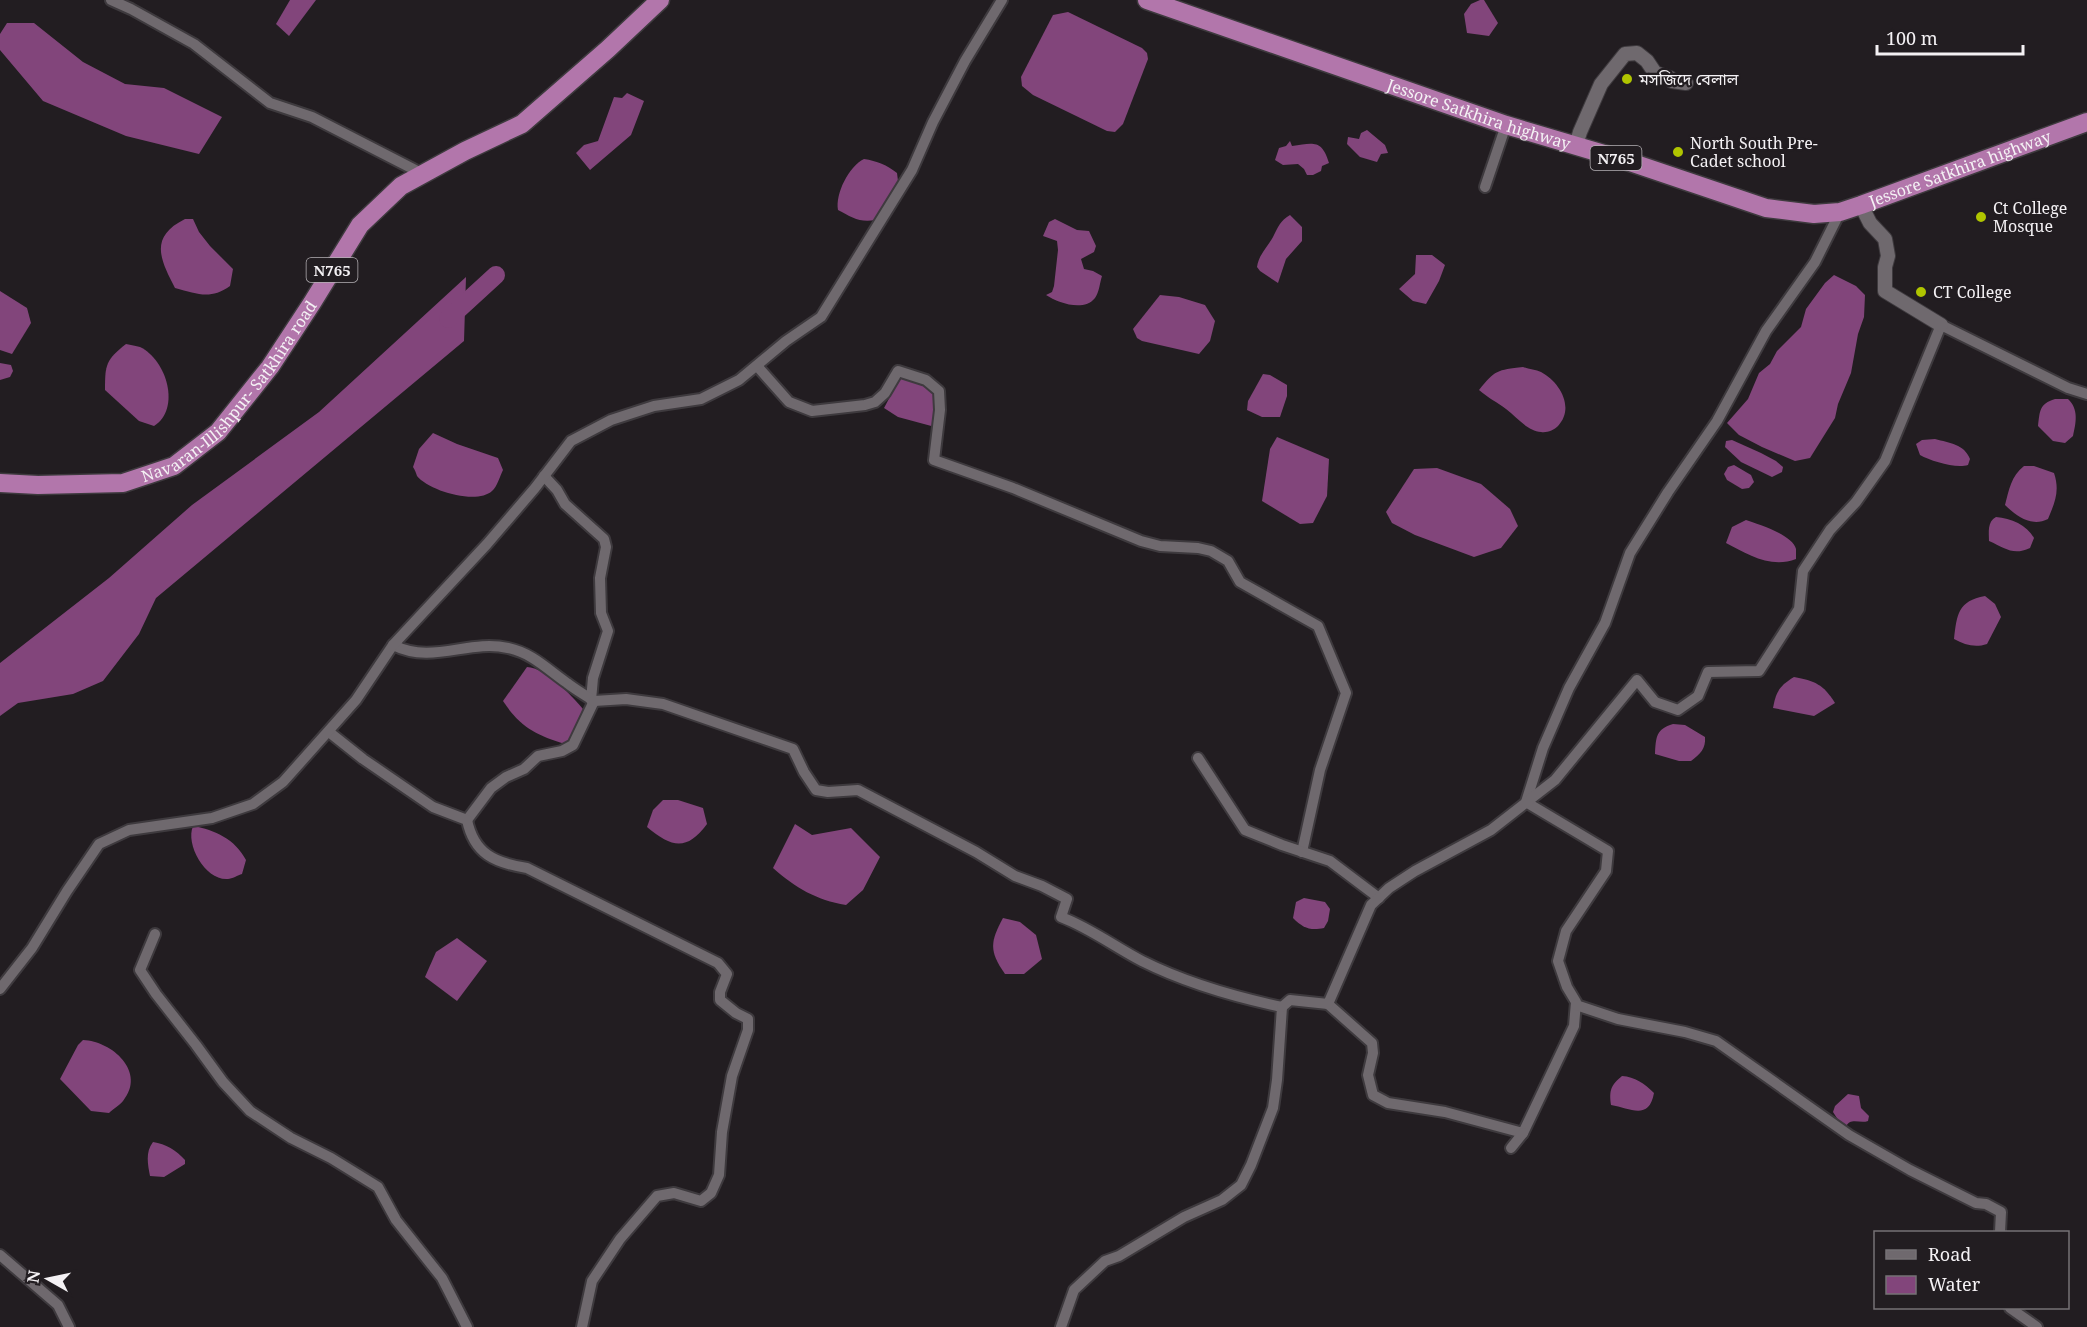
<svg xmlns="http://www.w3.org/2000/svg" width="2087" height="1327" viewBox="0 0 2087 1327" font-family="'Noto Serif','Noto Sans Bengali',serif">
<style>
.water{fill:#82457b}
.lines{fill:none;stroke-linecap:round;stroke-linejoin:round}
.river{stroke:#82457b;stroke-width:18}
.minor-casing{stroke:#3e3a3e;stroke-width:14}
.tertiary-casing{stroke:#3e3a3e;stroke-width:16}
.trunk-casing{stroke:#3e3a3e;stroke-width:21}
.minor{stroke:#6f696e;stroke-width:10}
.tertiary{stroke:#6f696e;stroke-width:14}
.trunk{stroke:#b276ab;stroke-width:18}
.poi-dot{fill:#b0c500;stroke:#221d21;stroke-width:2}
.labels{text-anchor:middle;dominant-baseline:central;stroke-width:4.5;stroke-linejoin:round;paint-order:stroke}
.shield{fill:#221d21;stroke:#b5b1b5;stroke-width:1.5}
.shield-label{font-size:15px;font-weight:bold;fill:#f4f1f4}
.poi-label{font-size:16px;fill:#f4f1f4;stroke:#221d21;text-anchor:start}
.street-label{font-size:16px;fill:#f4f1f4;stroke:#221d21}
</style>
<rect width="100%" height="100%" fill="#221d21"/>
<g class="water">
<polygon points="290,0 316,0 289,36 276,24"/>
<polygon points="1480,0 1484,0 1498,23 1489,36 1467,33 1464,14 1471,4"/>
<polygon points="1068,12 1142,48 1147,53 1148,59 1123,124 1115,132 1107,131 1033,95 1022,86 1021,77 1053,15"/>
<polygon points="7,23 34,23 83,62 125,84 164,88 222,117 199,154 126,136 43,101 0,50 0,34"/>
<polygon points="627,93 644,101 631,135 590,170 576,153 584,145 598,141 614,97 622,98"/>
<polygon points="1367,130 1385,145 1388,153 1381,154 1377,162 1360,157 1347,144 1348,137 1359,139 1361,133"/>
<path d="M 1290,141 L 1292,146 C 1313,143 1322,139 1329,163 L 1322,166 L 1321,171 L 1313,175 L 1307,175 L 1304,169 L 1298,164 L 1283,165 L 1275,160 L 1279,148 L 1286,146 Z"/>
<path d="M 864,159 C 877,161 887,165 897,173 L 898,181 L 875,220 C 860,223 851,217 838,210 C 835,194 849,166 864,159 Z"/>
<path d="M 1290,215 L 1302,227 L 1302,241 L 1286,259 L 1278,283 L 1260,271 L 1257,267 C 1259,254 1267,248 1273,237 C 1278,227 1280,221 1290,215 Z"/>
<path d="M 185,219 L 193,219 L 199,232 L 210,246 L 233,269 L 230,286 C 210,300 198,294 175,288 C 160,259 149,237 185,219 Z"/>
<path d="M 1055,219 L 1077,230 L 1089,231 L 1096,246 L 1094,252 L 1081,259 L 1084,269 L 1093,271 L 1102,276 C 1100,282 1099,293 1095,298 C 1084,312 1058,303 1046,295 L 1052,292 L 1054,286 L 1058,250 L 1057,241 L 1043,236 L 1049,222 Z"/>
<polygon points="1416,255 1432,255 1445,265 1439,281 1426,304 1413,301 1399,289 1415,274"/>
<polygon points="1834,275 1856,286 1865,295 1864,317 1858,334 1851,373 1838,404 1835,418 1810,458 1795,461 1762,447 1739,435 1727,423 1748,399 1759,373 1770,364 1777,351 1801,327 1806,309 1825,283"/>
<polygon points="466,277 464,341 156,598 139,634 103,681 73,694 18,703 0,716 0,663 109,578 192,505 319,412"/>
<polygon points="0,291 27,308 31,323 12,354 0,350"/>
<polygon points="1160,295 1179,297 1205,305 1215,321 1210,341 1199,354 1142,341 1137,338 1133,329"/>
<path d="M 126,344 C 131,345 136,346 140,347 C 167,360 181,409 154,426 L 139,421 L 105,390 C 105,364 106,360 126,344 Z"/>
<polygon points="0,363 11,365 13,371 10,377 0,380"/>
<path d="M 1523,367 C 1528,369 1536,370 1541,372 C 1560,382 1575,408 1558,426 C 1554,430 1547,433 1541,432 C 1527,431 1517,417 1506,409 C 1497,402 1488,398 1479,390 C 1495,370 1497,370 1523,367 Z"/>
<polygon points="1263,374 1270,375 1287,385 1287,396 1280,417 1262,417 1247,410 1248,401"/>
<polygon points="906,377 932,389 938,406 935,427 898,417 884,408 900,378"/>
<path d="M 2055,399 L 2068,399 C 2079,409 2076,423 2073,436 L 2065,443 L 2053,441 L 2038,426 C 2040,411 2039,404 2055,399 Z"/>
<path d="M 433,433 L 457,444 L 498,458 L 503,470 C 500,476 497,487 492,491 C 477,505 429,491 417,476 C 416,473 415,470 413,467 L 419,449 Z"/>
<polygon points="1277,437 1329,459 1327,496 1313,523 1300,524 1262,501 1270,449"/>
<path d="M 1935,439 C 1950,443 1964,444 1970,459 L 1968,465 C 1956,469 1931,461 1920,455 L 1916,444 L 1922,440 Z"/>
<polygon points="1732,440 1761,453 1776,461 1783,467 1782,472 1772,477 1741,462 1725,447 1726,441"/>
<polygon points="1734,465 1751,475 1754,482 1749,488 1742,489 1727,480 1724,474 1728,467"/>
<path d="M 2024,466 L 2034,466 L 2054,473 C 2060,491 2055,502 2048,519 C 2032,527 2017,517 2005,505 C 2009,490 2011,476 2024,466 Z"/>
<polygon points="1437,468 1481,484 1510,509 1518,526 1501,548 1474,557 1415,535 1392,523 1386,512 1414,469"/>
<path d="M 1996,517 C 2011,518 2027,525 2034,538 L 2030,548 C 2013,556 2005,548 1989,541 C 1989,532 1987,522 1996,517 Z"/>
<path d="M 1746,520 C 1758,524 1793,535 1796,549 C 1796,550 1796,558 1796,559 C 1771,569 1747,554 1726,543 L 1732,527 Z"/>
<path d="M 1985,596 L 1995,604 L 2001,617 L 1987,644 C 1975,648 1965,645 1954,639 C 1957,614 1958,601 1985,596 Z"/>
<path d="M 527,667 C 546,668 571,695 583,709 L 578,727 L 565,744 C 536,735 520,727 503,701 Z"/>
<path d="M 1794,677 C 1815,681 1823,684 1835,703 L 1814,716 L 1773,708 C 1776,692 1779,686 1794,677 Z"/>
<path d="M 1673,724 L 1685,725 L 1705,737 C 1706,749 1700,754 1691,761 L 1679,761 L 1655,754 C 1656,737 1656,729 1673,724 Z"/>
<path d="M 663,800 L 678,800 L 703,808 L 707,824 C 687,851 672,848 647,827 L 653,810 Z"/>
<path d="M 795,824 L 812,835 L 851,828 L 880,857 L 863,890 L 846,905 C 816,900 796,888 773,868 Z"/>
<path d="M 193,826 C 215,830 235,839 246,860 L 242,874 C 238,875 232,879 228,879 C 206,881 185,845 193,826 Z"/>
<path d="M 1304,898 L 1325,902 L 1330,909 L 1328,921 L 1324,928 C 1310,931 1303,928 1293,918 L 1296,902 Z"/>
<path d="M 1003,918 L 1020,922 L 1036,935 L 1042,959 L 1024,974 L 1005,974 C 989,951 990,942 1003,918 Z"/>
<polygon points="457,938 487,961 457,1001 425,977 436,952"/>
<path d="M 83,1040 C 112,1041 147,1072 123,1101 C 120,1105 113,1109 109,1113 L 91,1111 L 60,1079 L 78,1045 Z"/>
<path d="M 1622,1076 C 1635,1077 1644,1083 1654,1093 C 1649,1121 1630,1108 1611,1105 C 1609,1090 1611,1085 1622,1076 Z"/>
<path d="M 1848,1094 L 1859,1096 L 1861,1108 L 1869,1116 L 1868,1121 C 1860,1124 1850,1117 1846,1127 L 1842,1126 L 1833,1112 L 1835,1106 Z"/>
<path d="M 153,1142 C 166,1144 176,1150 185,1160 L 185,1164 L 164,1177 L 150,1176 C 148,1165 145,1152 153,1142 Z"/>
</g>
<g class="lines">
<polyline class="river" points="448,319 496,275"/>
<g class="minor-casing">
<g id="minor">
<polyline points="111,0 131,9 194,44 270,103 312,117 423,174"/>
<polyline points="1485,187 1506,125"/>
<polyline points="757,366 789,402 812,411 865,405 875,402 885,393 898,371 926,380 939,391 940,410 934,460 1013,488 1141,541 1160,546 1198,548 1211,551 1228,561 1240,582 1318,626 1346,693 1320,770 1302,852"/>
<polyline points="544,476 557,490 565,504 604,539 606,547 600,578 601,613 608,631 593,678 591,700"/>
<path d="M 393,645 C 433,665 468,639 508,648 C 532,653 547,669 567,683 C 576,690 585,695 594,701 L 573,745 L 562,751 L 538,756 L 524,769 L 506,777 L 491,788 L 467,820"/>
<path d="M 594,701 L 626,699 L 663,704 L 793,749 L 804,772 L 816,790 L 828,792 L 858,790 L 976,852 L 1015,876 L 1042,886 L 1067,899 L 1061,917 C 1090,928 1115,947 1142,961 C 1186,983 1235,997 1282,1007 L 1277,1080 L 1273,1108 L 1251,1165 L 1241,1185 L 1222,1200 L 1184,1217 L 1119,1256 L 1105,1261 L 1074,1290 L 1061,1327"/>
<path d="M 329,732 L 363,759 L 433,807 L 467,820 C 474,854 495,863 527,868 L 718,963 L 727,974 L 720,992 L 720,1000 L 736,1013 L 748,1019 L 748,1030 L 732,1076 L 722,1132 L 719,1175 L 711,1193 L 701,1201 L 674,1193 L 657,1196 L 620,1239 L 592,1281 L 582,1327"/>
<polyline points="1198,758 1245,830 1282,845 1330,861 1379,898"/>
<polyline points="155,934 140,970 156,994 196,1045 223,1082 250,1111 291,1138 331,1158 378,1187 396,1220 442,1278 467,1327"/>
<polyline points="0,989 32,948 67,891 99,844 129,830 212,818 253,804 283,782 356,700 393,645 487,544 535,488 571,441 611,420 654,406 701,399 739,380 786,341 821,317 912,170 933,122 965,61 1002,0"/>
<polyline points="1328,1004 1372,1043 1373,1053 1368,1075 1373,1095 1388,1103 1445,1112 1523,1133 1574,1026 1576,1002 1567,987 1558,961 1566,931 1606,871 1608,851 1526,802 1543,748 1569,688 1605,623 1630,553 1668,492 1717,421 1766,331 1815,262 1840,212"/>
<polyline points="1576,1005 1618,1019 1685,1032 1716,1041 1849,1135 1910,1170 1976,1203 1986,1204 2001,1212 2000,1232"/>
<polyline points="1282,1007 1290,1000 1328,1004 1371,905 1389,888 1415,871 1491,830 1555,780 1637,680 1655,702 1678,710 1698,696 1708,672 1759,671 1799,609 1803,571 1830,530 1856,502 1885,461 1941,325 2068,388 2087,394"/>
<polyline points="1511,1148 1523,1133"/>
<polyline points="0,1255 58,1305 69,1327"/>
<polyline points="2010,1308 2037,1327"/>
</g>
</g>
<g class="tertiary-casing">
<g id="tertiary">
<polyline points="1576,145 1580,132 1601,84 1625,54 1637,53 1647,61 1655,73 1670,78 1672,81 1686,83"/>
<polyline points="1861,205 1870,223 1885,239 1888,256 1885,267 1885,291 1941,325"/>
</g>
</g>
<g class="trunk-casing">
<g id="trunk">
<path id="s1" d="M 1147,0 L 1506,125 L 1624,160 L 1766,208 L 1814,214 L 1840,212 L 1861,205 L 2087,122"/>
<path id="s2" d="M 0,483 L 38,485 L 123,483 L 174,466 L 218,432 L 270,367 L 312,303 L 360,225 L 401,186 L 465,151 L 522,124 L 608,49 L 660,0"/>
</g>
</g>
<use href="#minor" class="minor"/>
<use href="#tertiary" class="tertiary"/>
<use href="#trunk" class="trunk"/>
</g>
<g class="poi-dot">
<circle cx="1627" cy="79" r="6"/>
<circle cx="1678" cy="152" r="6"/>
<circle cx="1981" cy="217" r="6"/>
<circle cx="1921" cy="292" r="6"/>
</g>
<g class="labels">
<g class="shield">
<rect x="1590.5" y="146" width="51" height="24" rx="4.5"/>
<rect x="306.5" y="258" width="51" height="24" rx="4.5"/>
</g>
<g class="shield-label">
<text x="1616" y="158">N765</text>
<text x="332" y="270">N765</text>
</g>
<g class="poi-label">
<text x="1639" y="79">মসজিদে বেলাল</text>
<text x="1690" y="143">North South Pre-<tspan x="1690" dy="18">Cadet school</tspan></text>
<text x="1993" y="208">Ct College<tspan x="1993" dy="18">Mosque</tspan></text>
<text x="1933" y="292">CT College</text>
</g>
<g class="street-label">
<text stroke="none"><textPath href="#s1" startOffset="351">Jessore Satkhira highway</textPath></text>
<text stroke="none"><textPath href="#s1" startOffset="855">Jessore Satkhira highway</textPath></text>
<text stroke="none"><textPath href="#s2" startOffset="268">Navaran-Illishpur- Satkhira road</textPath></text>
</g>
</g>
<rect x="1874" y="1231" width="195" height="78" fill="#221d21" stroke="#767275" stroke-width="1.5"/>
<rect x="1886" y="1250" width="30" height="9" fill="#6f696e" stroke="#767275" stroke-width="1.5"/>
<text x="1928" y="1261" font-size="18" fill="#f4f1f4">Road</text>
<rect x="1886" y="1276" width="30" height="18" fill="#82457b" stroke="#767275" stroke-width="1.5"/>
<text x="1928" y="1291" font-size="18" fill="#f4f1f4">Water</text>
<g transform="translate(48 1279) rotate(279)" stroke="#221d21" stroke-width="4.5" paint-order="stroke">
<path d="M0-4.5L10 22L0 15L-10 22Z" fill="#f4f1f4"/>
<text y="-9" font-size="16" font-weight="bold" text-anchor="middle" fill="#f4f1f4">N</text>
</g>
<path d="M1877 45v9h146v-9" fill="none" stroke="#f4f1f4" stroke-width="3"/>
<text x="1886" y="45" font-size="18" fill="#f4f1f4" stroke="#221d21" stroke-width="4.5" paint-order="stroke">100 m</text>
</svg>
